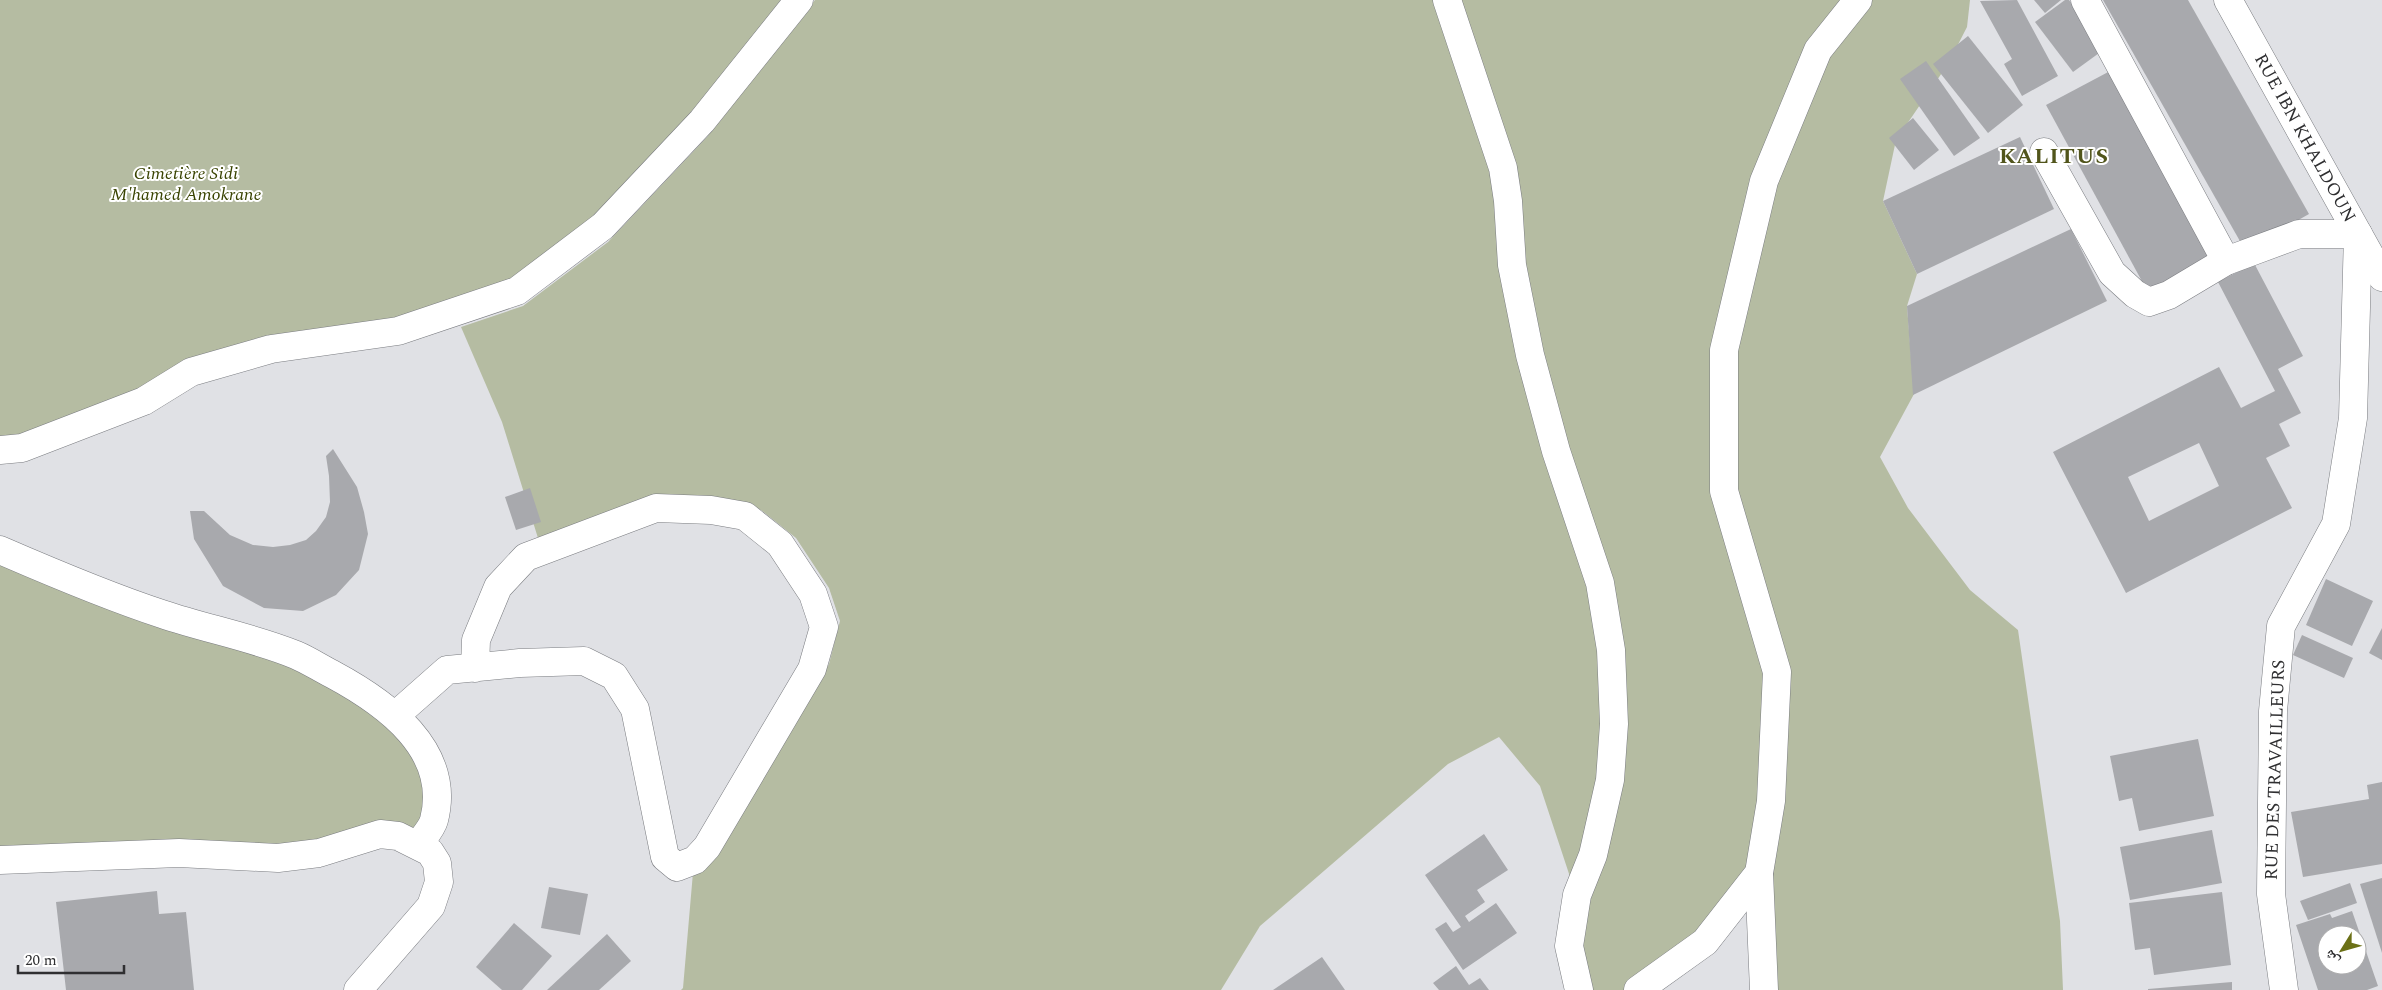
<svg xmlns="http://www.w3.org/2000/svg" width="2382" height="990" viewBox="0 0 2382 990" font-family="Spectral,'Noto Naskh Arabic',serif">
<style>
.green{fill:#b5bca2}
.building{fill:#a8a9ad;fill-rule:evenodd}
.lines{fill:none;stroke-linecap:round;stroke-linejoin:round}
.minor-casing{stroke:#7a7c80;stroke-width:29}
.minor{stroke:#fff;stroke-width:28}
.labels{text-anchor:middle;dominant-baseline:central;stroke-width:4;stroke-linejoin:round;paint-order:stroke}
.street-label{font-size:18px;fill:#2f2f31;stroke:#fff}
.park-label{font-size:18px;font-style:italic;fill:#394300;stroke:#fff}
.district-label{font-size:22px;font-weight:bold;letter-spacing:1px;fill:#51551b;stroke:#fff}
</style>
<rect width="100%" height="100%" fill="#e0e1e5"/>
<g class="green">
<polygon points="0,0 799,0 702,121 517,291 271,349 0,450"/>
<polygon points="815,0 1970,0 1967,27 1948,64 1896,140 1883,201 1917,274 1907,306 1914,394 1880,457 1908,508 1970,590 2018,630 2060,921 2063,990 1764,990 1759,874 1639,990 1579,990 1576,895 1540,786 1499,737 1448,764 1260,926 1221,990 681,990 683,988 694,861 723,841 829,664 840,621 829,588 796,538 761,510 727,504 542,551 502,422 461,327 523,306 608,242 707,137"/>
<polygon points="0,550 348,682 433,771 418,845 319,853 0,860"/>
</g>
<g class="building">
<polygon points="2017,0 2058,76 2022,96 2004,64 2012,59 1980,1"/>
<polygon points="2034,0 2061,0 2045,13"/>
<polygon points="2065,0 2069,0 2106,48 2073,72 2035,22"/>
<polygon points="2103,0 2188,0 2309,214 2245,250"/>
<polygon points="1968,36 2023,105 1988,133 1933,64"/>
<polygon points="1926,61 1980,138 1954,156 1900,79"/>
<polygon points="2112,70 2216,260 2150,296 2046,105"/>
<polygon points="1913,118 1939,150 1914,170 1889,138"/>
<polygon points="2020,137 2054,209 1917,274 1883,201"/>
<polygon points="2071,229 2107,301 1913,395 1907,306"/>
<path d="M 2254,263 L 2303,356 L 2278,369 L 2301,413 L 2279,424 L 2290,446 L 2266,458 L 2292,508 L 2126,593 L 2053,452 L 2219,367 L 2241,408 L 2275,391 L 2218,282 ZM 2199,443 L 2219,486 L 2149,521 L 2128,477 Z"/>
<polygon points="333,449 357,487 364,512 368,534 359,570 336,595 303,611 264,608 223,586 194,539 190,511 204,511 230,535 253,545 273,547 290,545 306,540 316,531 326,517 330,502 329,476 326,456"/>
<polygon points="530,488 541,522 516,530 505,497"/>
<polygon points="2326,579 2373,601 2352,646 2306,625"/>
<polygon points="2382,628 2382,660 2369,653"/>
<polygon points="2302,635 2353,658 2344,678 2293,655"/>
<polygon points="2198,739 2214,816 2139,831 2132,798 2119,801 2110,756"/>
<polygon points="2382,782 2382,864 2303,877 2291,812 2369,799 2367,785"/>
<polygon points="2212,830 2222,883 2130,900 2120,847"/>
<polygon points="1484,834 1508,870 1477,890 1485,902 1465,916 1469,922 1496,903 1517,933 1463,970 1435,929 1446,922 1453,932 1461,927 1425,875"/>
<polygon points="2382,878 2382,953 2360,884"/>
<polygon points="2350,883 2357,903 2308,920 2300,901"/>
<polygon points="549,887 588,894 580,935 541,928"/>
<polygon points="157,891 159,914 186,912 194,990 66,990 56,902"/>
<polygon points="2222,892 2231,965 2154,975 2150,948 2135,950 2129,903"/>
<path d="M 2352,911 L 2378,986 L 2367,990 L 2318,990 L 2296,925 L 2330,914 L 2332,918 ZM 2327,935 L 2357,935 L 2357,965 L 2327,965 Z"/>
<polygon points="514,923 552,956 522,990 502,990 476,967"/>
<polygon points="607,934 631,961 599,990 547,990"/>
<polygon points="1322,957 1345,990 1273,990"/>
<polygon points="1456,966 1469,985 1480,978 1489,990 1439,990 1433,983"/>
<polygon points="2232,982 2232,990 2148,990 2148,989"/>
</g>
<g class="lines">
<g class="minor-casing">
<g id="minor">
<polyline points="1447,0 1503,168 1508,201 1512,265 1530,355 1556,451 1600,583 1611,650 1614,724 1610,780 1593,855 1577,895 1569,946 1579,990"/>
<polyline points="2085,0 2226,261"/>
<polyline points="2228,0 2382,277"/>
<polyline points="2044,152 2112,273 2135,294 2149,302 2169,295 2226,261 2299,234 2358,234 2353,418 2336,524 2281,626 2273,711 2271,894 2284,990"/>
<polyline points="0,450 22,448 144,401 191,372 271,349 398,331 517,291 603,226 702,121 799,0"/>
<path d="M 0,550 C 53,573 107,596 162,614 C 206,629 252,637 296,655 C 308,660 320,668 332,674 C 386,703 452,750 434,820 C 432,828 423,838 418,845"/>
<polyline points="396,715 447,670 520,663 584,661 614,676 635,709 665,857 677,867 695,860 707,847 812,669 824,627 813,594 780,544 745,516 711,510 656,508 526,557 498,587 476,640 475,668"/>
<polyline points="0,860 179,853 278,858 319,853 380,834 398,836 430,852 437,863 439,882 431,906 358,990"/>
<polyline points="1759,873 1764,990"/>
<polyline points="1638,990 1705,942 1759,873 1771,801 1777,672 1724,491 1724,350 1764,181 1818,50 1858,0"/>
</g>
</g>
<use href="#minor" class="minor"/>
</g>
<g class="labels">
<g class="street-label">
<text transform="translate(2305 138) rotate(61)">RUE IBN KHALDOUN</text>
<text transform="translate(2275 770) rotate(-88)">RUE DES TRAVAILLEURS</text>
</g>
<g class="park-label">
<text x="186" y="173">Cimetière Sidi<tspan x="186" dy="21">M'hamed Amokrane</tspan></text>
</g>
<g class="district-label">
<text x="2054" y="156">KALITUS</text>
</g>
</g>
<g transform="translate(2342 950) rotate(233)"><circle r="24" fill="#ffffff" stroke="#acacad"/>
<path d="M0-4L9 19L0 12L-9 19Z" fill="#6b7016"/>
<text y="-8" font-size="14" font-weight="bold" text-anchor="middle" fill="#2f2f31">ش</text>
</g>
<path d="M18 965v8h106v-8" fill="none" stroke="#2f2f31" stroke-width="2.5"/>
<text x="25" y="965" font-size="15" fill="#2f2f31" stroke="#ffffff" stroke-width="4" paint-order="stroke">20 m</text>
</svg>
